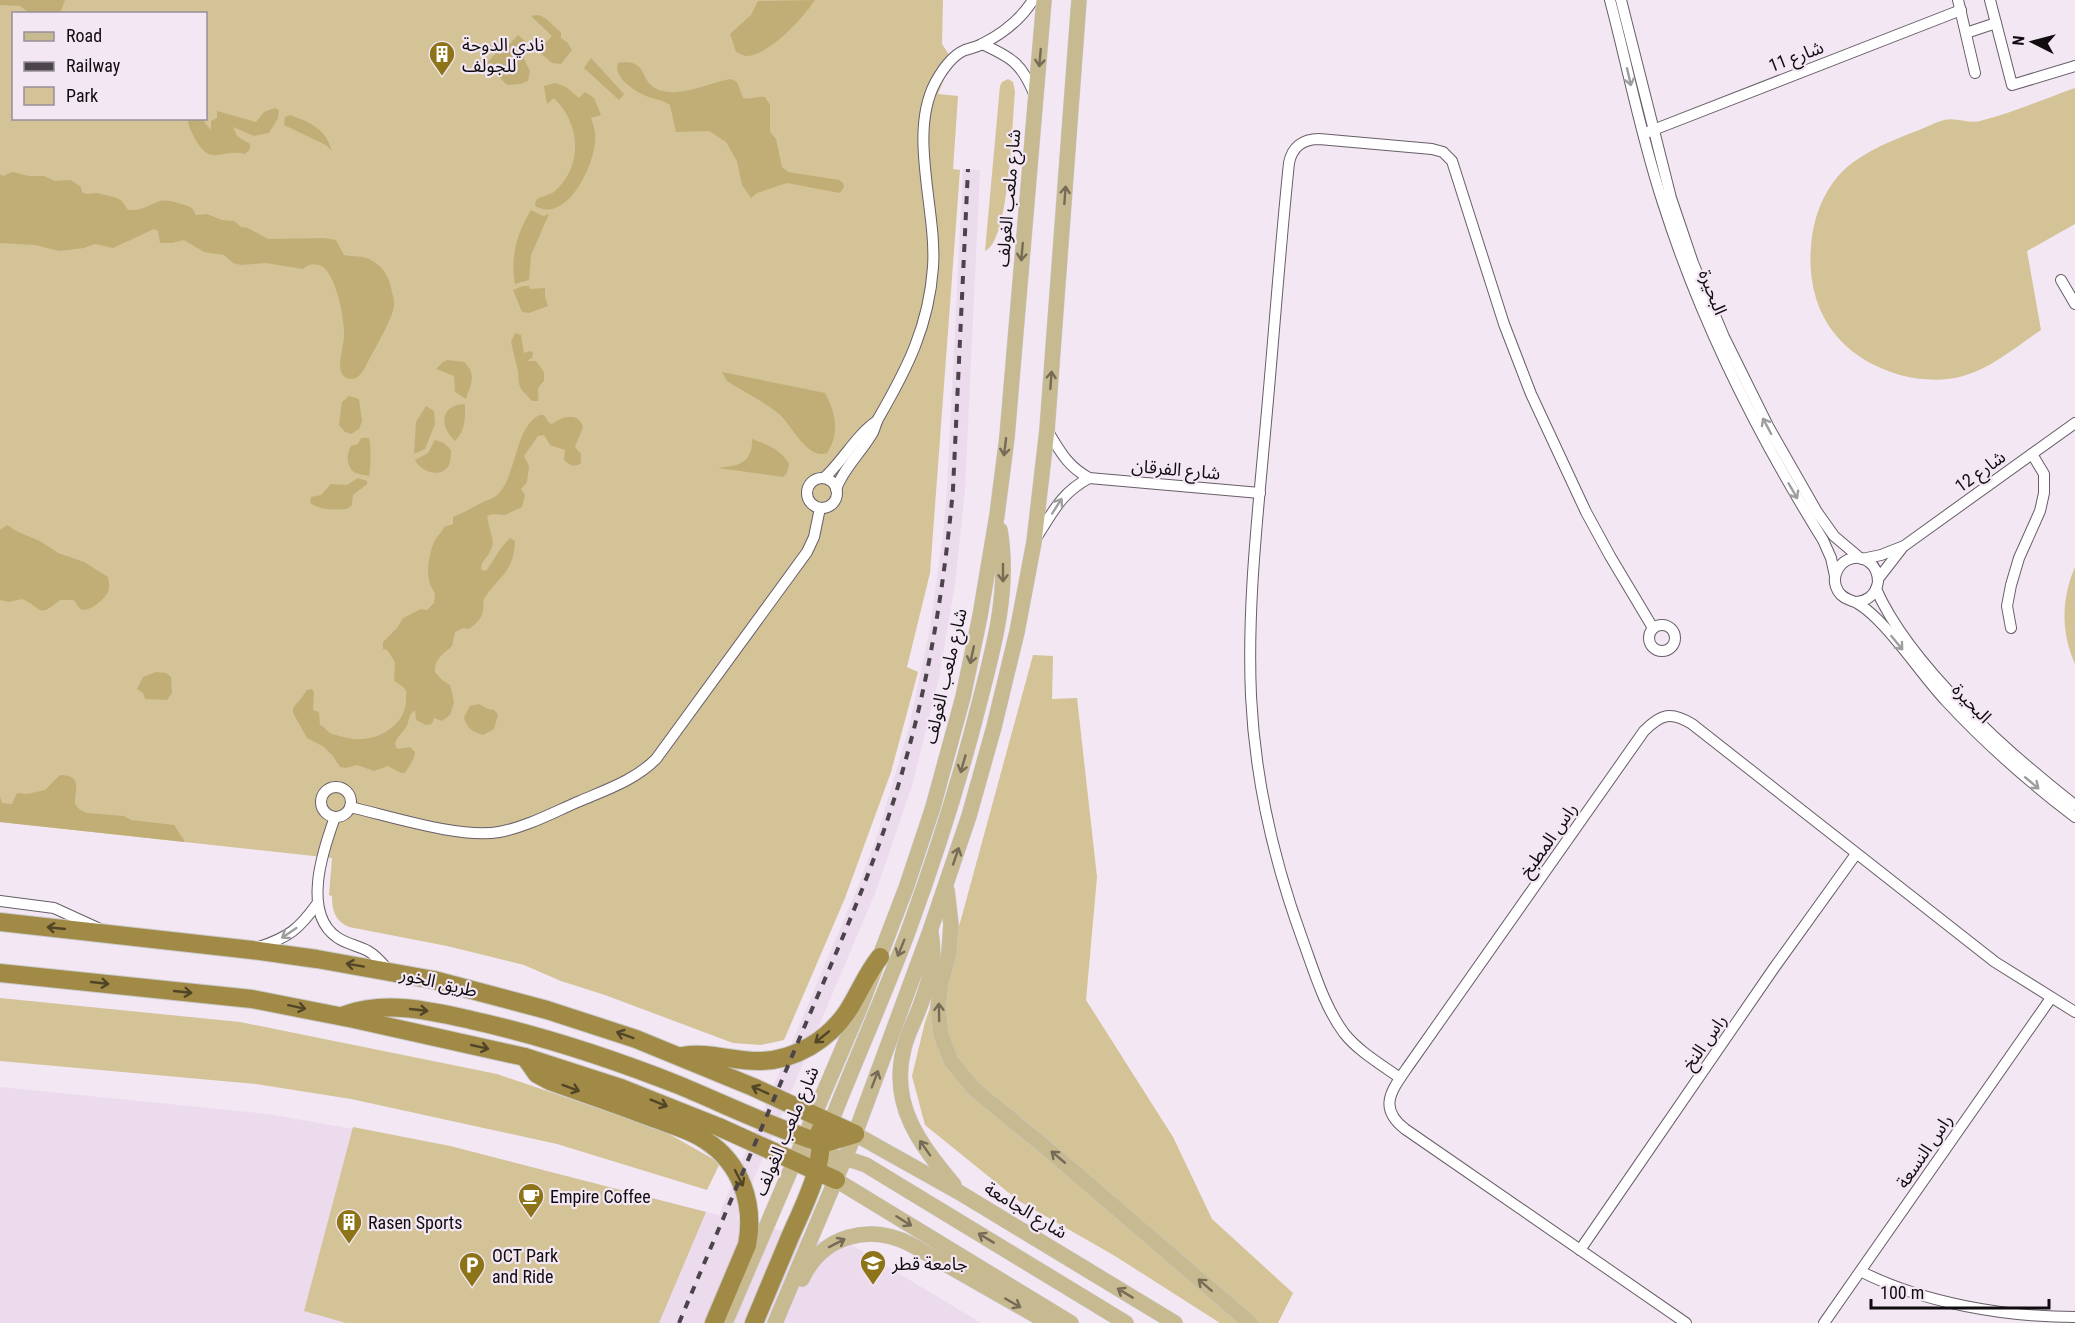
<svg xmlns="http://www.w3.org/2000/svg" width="2075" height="1323" viewBox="0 0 2075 1323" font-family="'Roboto Condensed','Noto Sans Arabic',sans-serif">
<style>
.built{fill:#ecdbed}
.green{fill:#d3c396;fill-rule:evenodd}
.forest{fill:#c1ae77}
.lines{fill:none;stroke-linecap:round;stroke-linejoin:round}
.minor-casing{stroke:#675e68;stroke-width:12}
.primary-casing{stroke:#cacaca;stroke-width:16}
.motorway-casing{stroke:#cacaca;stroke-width:20}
.minor{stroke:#fff;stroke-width:10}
.primary{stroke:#c7b990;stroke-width:15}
.motorway{stroke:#a18a46;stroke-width:18}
.rail{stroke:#4b454b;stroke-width:4;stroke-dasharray:8 8;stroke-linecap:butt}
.oneway{stroke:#756b56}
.oneway2{stroke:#9f9e9f}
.oneway3{stroke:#514528}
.labels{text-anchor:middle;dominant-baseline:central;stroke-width:4.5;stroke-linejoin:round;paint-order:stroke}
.poi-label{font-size:18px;fill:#100c10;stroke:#f2e7f3;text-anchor:start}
.street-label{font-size:18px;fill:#100c10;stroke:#f2e7f3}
</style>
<rect width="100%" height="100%" fill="#f2e7f3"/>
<polygon class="built" points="963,169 980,170 965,490 955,584 939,678 912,786 876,891 737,1219 847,1248 850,1244 981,1323 0,1323 0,1087 268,1114 450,1146 719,1215 859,884 878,833 909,727 930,628 943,535 947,489"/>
<g class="green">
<path d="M 0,0 L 943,0 L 942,44 L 955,64 L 945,77 L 938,94 L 958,96 L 953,169 L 960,170 L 930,573 L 907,667 L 918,672 L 891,772 L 845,898 L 784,1040 L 761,1045 L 733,1043 L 605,995 L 561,981 L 524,965 L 447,946 L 349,927 C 335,921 332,910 332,896 L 329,895 L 332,858 L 0,822 ZM 14,14 L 206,14 L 206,118 L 14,118 Z"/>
<path d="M 1008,79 L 1013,82 L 1015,92 C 1012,120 1010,241 985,251 L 1000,86 L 1002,82 Z"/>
<path d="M 2075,88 L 2075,224 L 2027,251 L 2041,330 C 2016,347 1992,368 1963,376 C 1943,382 1919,380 1900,375 C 1833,355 1803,304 1812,236 C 1816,210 1827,185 1846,168 C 1867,150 1893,140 1919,130 C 1927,127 1936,122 1944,120 C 1956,117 1969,124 1980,121 C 2012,113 2044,99 2075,88 Z"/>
<path d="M 2075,567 L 2075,664 C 2061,633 2061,599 2075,567 Z"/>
<polygon points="1033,655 1053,656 1052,699 1077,698 1097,877 1086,1000 1173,1137 1212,1219 1293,1293 1278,1323 1220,1323 1115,1256 1019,1201 925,1125 912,1076 925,1022 960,923"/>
<polygon points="0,998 240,1022 497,1074 662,1130 720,1163 707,1190 557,1144 351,1099 256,1084 0,1061"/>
<polygon points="353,1127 450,1146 706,1212 659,1323 346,1323 304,1311"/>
</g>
<g class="forest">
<polygon points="0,0 65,0 60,14 36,13 28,12 20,6 0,5"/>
<path d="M 815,0 C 803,18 768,57 745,56 L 736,52 L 730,34 L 751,15 L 758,1 Z"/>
<path d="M 537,15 C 547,16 553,27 561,32 L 561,38 L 567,42 L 572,50 L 561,64 L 552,63 L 538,51 L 552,36 L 531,16 Z"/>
<polygon points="518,35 527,43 521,53 530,71 528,81 520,84 507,85 500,78 497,72 486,75 479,71 503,46 506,48"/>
<polygon points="591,58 624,94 619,100 584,68"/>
<path d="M 625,62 C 646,63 641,77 652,86 C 673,102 709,82 731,79 L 737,82 L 743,98 C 751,100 757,96 765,97 L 770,105 L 770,132 L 776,139 L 782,167 L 788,172 L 839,180 L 843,183 L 844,187 L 840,193 L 787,183 L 757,193 L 751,198 L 742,185 L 737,161 L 726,142 L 709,131 L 676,132 L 670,105 C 661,99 651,99 642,94 C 632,89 613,76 618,63 Z"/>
<path d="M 555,83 L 566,87 L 579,98 L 585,92 L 594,98 L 601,115 L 591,118 C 594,126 596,133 595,141 C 594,166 567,224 535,206 C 535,194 547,198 555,191 C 584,165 580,123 554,98 L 547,104 L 544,86 Z"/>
<path d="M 275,108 L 279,110 L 278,118 L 269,133 L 254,136 L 233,127 L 237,136 L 250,144 L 250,149 L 245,154 C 220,148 211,169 194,137 C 191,130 188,126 188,119 L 202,119 L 211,130 L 211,121 L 217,118 L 217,111 L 256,122 L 264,112 Z"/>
<path d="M 290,115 C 311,123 325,128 332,151 L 326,145 L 284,125 L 285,117 Z"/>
<path d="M 13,172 L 29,176 L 44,176 L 55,181 L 71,180 L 81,187 L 82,192 L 86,194 L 97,193 L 114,197 L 121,200 L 128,210 C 142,211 148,205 160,201 C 167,199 181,204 188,206 L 192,208 L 196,215 L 207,214 L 222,220 L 234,221 L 241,227 L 248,228 L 268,239 L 324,238 L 336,240 L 344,255 C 352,257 363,255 371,260 C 382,266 389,276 391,288 C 392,294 395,300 394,306 C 393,317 377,345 371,356 C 367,363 363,374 356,378 C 351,380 346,379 343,375 C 336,369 344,345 344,336 C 345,320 336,276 323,267 C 316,263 309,263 303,269 L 266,263 L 241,265 L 233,263 L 224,255 L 204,252 L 184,240 L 172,243 L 160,243 L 158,231 L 154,229 L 113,248 L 95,244 L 84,248 L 59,251 L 35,245 L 0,243 L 0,174 L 3,176 Z"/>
<path d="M 531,210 L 543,216 L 549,214 L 531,255 L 529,280 L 515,284 C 510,257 517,233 531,210 Z"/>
<polygon points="523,286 529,286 530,289 545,288 545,297 548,306 529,313 522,312 513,290"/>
<path d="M 515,333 L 521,335 L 524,353 L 531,351 L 533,353 L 532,358 L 527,361 L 536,361 L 544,372 L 544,381 C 534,391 540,390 538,401 L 532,401 L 521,389 L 519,384 L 518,371 L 511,342 Z"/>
<path d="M 448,360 L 464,362 C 477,374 471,384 466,399 L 455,392 L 454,376 L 436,369 L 443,362 Z"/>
<path d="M 722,372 L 825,393 C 836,413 840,433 827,453 C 808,461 791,424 779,414 C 763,401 744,392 727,381 Z"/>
<polygon points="349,396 359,399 362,421 359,429 351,434 345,432 339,425 342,402"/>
<path d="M 465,404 C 465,418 466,430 455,441 C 439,426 440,405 465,404 Z"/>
<polygon points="426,406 434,411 435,424 425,449 414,454 416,422"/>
<path d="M 540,415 L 544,415 L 549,423 L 552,424 C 562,417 578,411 583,427 L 575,447 L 581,454 L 581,463 C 575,468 569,465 564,460 L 565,450 L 550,445 L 544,435 L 538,436 L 524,456 L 529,466 L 527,482 L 521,489 L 525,495 L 522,507 L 505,515 L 493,514 L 487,516 C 488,519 488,523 489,526 C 492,538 496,543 488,555 C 484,561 481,562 481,569 L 483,571 L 487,570 L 501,548 L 510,538 L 515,541 C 514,572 500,575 485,597 C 482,602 484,605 483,611 C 482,618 475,625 469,629 L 463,628 L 455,632 L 452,646 C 445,653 434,658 435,672 L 442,680 L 450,685 L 453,697 L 454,703 L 450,715 L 442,721 L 434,718 L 432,724 L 426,725 L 416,720 L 415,710 C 408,715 410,720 406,727 C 402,734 397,736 395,744 L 397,749 L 410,747 L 415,752 L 414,758 L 405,773 L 401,773 L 388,766 L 374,771 L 357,765 L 346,768 L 340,767 L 333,756 L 324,747 L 307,738 L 293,713 L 293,708 L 302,697 L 307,690 L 312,689 L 314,692 L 313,710 L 319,712 L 320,725 C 325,727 326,730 330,733 C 333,735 349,738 353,739 C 378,742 407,725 406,698 C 406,694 407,692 405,689 C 402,685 397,684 394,680 L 395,662 L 387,650 L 383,649 L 383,642 L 397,628 L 403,618 L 421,609 L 427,610 L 434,603 L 435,593 C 424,579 428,558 434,542 C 436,537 442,532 444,527 L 453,524 L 453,517 C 464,513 473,507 483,502 C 487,500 492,499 496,496 C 517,479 514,426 540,415 Z"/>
<path d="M 361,438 L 369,438 C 371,445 371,470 369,476 L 355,473 C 346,466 346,455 351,446 L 358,444 Z"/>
<path d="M 752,439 C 766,444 782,450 789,464 L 787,473 L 783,477 L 718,468 C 739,466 753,463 752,439 Z"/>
<path d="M 435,440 L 444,443 L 451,450 C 451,455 451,460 449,465 C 441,479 421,472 415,460 L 428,453 Z"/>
<path d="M 358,478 L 367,481 L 367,484 L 353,495 L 352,505 L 347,509 C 336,510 319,510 310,503 L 311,497 L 321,495 L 331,484 L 347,485 Z"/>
<path d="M 7,525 L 18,532 L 40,541 L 58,553 L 84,562 L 108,577 C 109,583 110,587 108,592 C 105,599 87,615 79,608 C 77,605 76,602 73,600 L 60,600 C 37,619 43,608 22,599 L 9,602 L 0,600 L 0,530 Z"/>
<polygon points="156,672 166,673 171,677 172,693 167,700 145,699 143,693 137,689 143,677"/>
<path d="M 479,704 L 488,709 L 494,710 L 498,715 L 494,729 L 483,735 C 473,732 466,728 464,717 L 470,706 Z"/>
<path d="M 60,775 C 83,776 75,787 75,804 L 80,810 L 87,813 L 124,816 L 131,820 L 174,825 L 185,842 L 0,822 L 0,796 L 2,803 L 12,804 L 17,793 L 27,794 L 45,790 Z"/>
</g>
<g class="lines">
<g class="minor-casing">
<g id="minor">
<path d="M 1610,0 C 1628,68 1641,137 1663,203 C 1701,323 1757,434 1823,540 L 1831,558 L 1835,576"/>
<polyline points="1621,0 1671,198 1693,263 1724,337 1768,426 1817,512 1834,536 1860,558"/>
<polyline points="1958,0 1975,73"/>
<polyline points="1990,0 2012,85 2075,66"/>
<polyline points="1966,33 1996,23"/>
<path d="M 982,44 C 1013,58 1022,64 1035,96"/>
<polyline points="1648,132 1961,10"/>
<polyline points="2061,280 2075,304"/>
<path d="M 1047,430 C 1060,451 1067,466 1089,478 L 1260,493"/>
<path d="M 824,478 C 843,461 856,435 877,421"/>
<circle cx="822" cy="493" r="15"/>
<path d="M 836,489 C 844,467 862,452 873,432 C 875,428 876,423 878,419 C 907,369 929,326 933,267 C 937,210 908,135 935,83 C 942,70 951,56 965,50 C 971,48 977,47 982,44 C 1002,34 1021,19 1033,0"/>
<path d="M 1036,538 C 1053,512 1061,493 1089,478"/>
<polyline points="1862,559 1881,555 1904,546 2075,423"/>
<polyline points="1878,579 1902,548"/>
<path d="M 1876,589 C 1910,666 2008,753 2075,805"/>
<path d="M 1856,602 C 1868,601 1876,594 1878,582 C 1878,574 1876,567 1869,562 C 1859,554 1844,558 1838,569 C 1834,576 1834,584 1838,591 C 1843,599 1849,599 1857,603 C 1864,607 1872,614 1878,620 C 1903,645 1922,675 1946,701 C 1985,743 2029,782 2075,817"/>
<circle cx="1662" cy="638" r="13"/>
<polyline points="2011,628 2007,606 2011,585 2019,558 2040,511 2044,493 2044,474 2032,454"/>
<circle cx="336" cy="802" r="15"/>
<path d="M 350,807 C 390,816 460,839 499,832 C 527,827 554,812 580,801 C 608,789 635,780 656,759 L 807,552 L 814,537 L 820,508"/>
<path d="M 335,817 C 323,850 301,914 338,938 C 347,944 359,946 368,951 C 377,956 383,964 389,971"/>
<polyline points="0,901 54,908 100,929"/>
<path d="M 259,947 C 289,937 299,929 317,904"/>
<path d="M 1400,1078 C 1382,1065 1358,1051 1344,1033 C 1324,1006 1314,971 1303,941 C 1274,862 1255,780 1251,696 C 1247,605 1258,513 1266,422 C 1274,335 1280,249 1289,163 C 1292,147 1303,139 1319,139 L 1432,149 L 1443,152 L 1452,161 L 1504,324 L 1531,394 L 1586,512 L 1610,556 L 1653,628"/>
<polyline points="1580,1250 1774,968 1856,854"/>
<path d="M 1862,1272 C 1924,1303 2005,1317 2075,1317"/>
<path d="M 1686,1323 L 1405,1129 C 1378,1108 1391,1091 1407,1068 L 1644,731 C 1661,714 1671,711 1692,724 L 1995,962 L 2075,1012"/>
<polyline points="1824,1323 2051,998"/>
</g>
</g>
<g class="primary-casing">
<g id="primary">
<polyline points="947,890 951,925 949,952 941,983 938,1007 941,1035 951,1061 974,1089 1051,1152 1250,1323"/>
<path d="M 931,933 C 936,961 929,983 919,1009 C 914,1022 907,1035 904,1048 C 889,1105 920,1144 954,1185"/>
<polyline points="855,1134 962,1194 1175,1323"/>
<path d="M 794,1160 C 820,1152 842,1156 866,1165 L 1126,1323"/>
<path d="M 836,1180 C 828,1162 825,1141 831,1122 C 856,1058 885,994 909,929 C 936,855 960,780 979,704 C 994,647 1010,589 1000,530"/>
<polyline points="836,1180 1071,1323"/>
<path d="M 802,1279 C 822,1235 870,1223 912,1245 L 1040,1318 L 1057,1323"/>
<polyline points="725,1323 860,1008 906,888 933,807 963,697 980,616 997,515 1007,437 1044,0"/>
<polyline points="775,1323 855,1134 930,931 969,816 994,727 1017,632 1034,542 1047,430 1079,0"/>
</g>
</g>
<g class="motorway-casing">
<g id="motorway">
<polyline points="0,922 252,950 317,959 434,980 547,1010 636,1039 753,1087 855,1134"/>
<polyline points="0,973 252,999 354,1019 525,1057 621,1088 719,1127 836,1180"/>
<path d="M 345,1015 C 386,1000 431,1011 471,1020 C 543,1036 613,1059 681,1086 C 724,1104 767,1125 812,1140 L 828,1142 L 855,1134"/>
<path d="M 682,1056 C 709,1051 734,1062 761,1061 C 795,1060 828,1040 847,1012 C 859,994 866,974 880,957"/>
<path d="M 525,1057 L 537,1074 L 550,1081 C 583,1093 617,1104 650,1117 C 668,1124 689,1129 705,1140 C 741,1163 755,1204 747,1245 L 714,1323"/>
<path d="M 754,1323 C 766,1294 778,1266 790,1237 C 804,1205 825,1166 820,1131"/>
</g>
</g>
<use href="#minor" class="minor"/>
<use href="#primary" class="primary"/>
<use href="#motorway" class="motorway"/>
<path class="rail" d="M 679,1323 C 721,1223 764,1123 806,1023 C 840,944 875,865 899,783 C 928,687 944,589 953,489 L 968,169"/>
</g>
<defs><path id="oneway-shaft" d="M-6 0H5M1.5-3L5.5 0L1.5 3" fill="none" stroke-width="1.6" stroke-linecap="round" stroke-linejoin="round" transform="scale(1.5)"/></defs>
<g class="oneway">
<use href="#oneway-shaft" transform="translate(1040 58) rotate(95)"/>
<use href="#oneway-shaft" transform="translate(1065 195) rotate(-86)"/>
<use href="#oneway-shaft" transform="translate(1022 252) rotate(95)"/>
<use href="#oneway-shaft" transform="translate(1051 380) rotate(-86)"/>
<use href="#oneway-shaft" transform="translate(1005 447) rotate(97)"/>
<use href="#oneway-shaft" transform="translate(1003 573) rotate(90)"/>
<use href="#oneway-shaft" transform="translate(972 655) rotate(102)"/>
<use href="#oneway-shaft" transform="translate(963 764) rotate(106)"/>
<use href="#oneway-shaft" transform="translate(956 856) rotate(-71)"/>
<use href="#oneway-shaft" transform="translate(901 948) rotate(112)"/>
<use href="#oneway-shaft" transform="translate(939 1012) rotate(-91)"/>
<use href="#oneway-shaft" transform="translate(875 1079) rotate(-69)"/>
<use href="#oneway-shaft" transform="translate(925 1148) rotate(-125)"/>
<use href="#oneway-shaft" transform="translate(1058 1157) rotate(-140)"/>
<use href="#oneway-shaft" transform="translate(904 1221) rotate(32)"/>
<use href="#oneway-shaft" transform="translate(986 1238) rotate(-149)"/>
<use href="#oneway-shaft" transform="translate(837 1243) rotate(-27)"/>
<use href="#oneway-shaft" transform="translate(1205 1285) rotate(-139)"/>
<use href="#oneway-shaft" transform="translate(1125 1293) rotate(-149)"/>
<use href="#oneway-shaft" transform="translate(1013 1303) rotate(30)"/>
</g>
<g class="oneway2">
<use href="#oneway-shaft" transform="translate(1629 77) rotate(77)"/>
<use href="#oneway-shaft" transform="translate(1767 426) rotate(-118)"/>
<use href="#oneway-shaft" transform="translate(1793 491) rotate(60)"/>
<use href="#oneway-shaft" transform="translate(1057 506) rotate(-57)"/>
<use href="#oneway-shaft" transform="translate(1897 643) rotate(51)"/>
<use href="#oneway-shaft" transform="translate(2032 783) rotate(40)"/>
<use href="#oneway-shaft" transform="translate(289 933) rotate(146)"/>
</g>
<g class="oneway3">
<use href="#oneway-shaft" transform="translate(56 928) rotate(-174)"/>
<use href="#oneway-shaft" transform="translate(355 965) rotate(-170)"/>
<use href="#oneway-shaft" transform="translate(100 983) rotate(6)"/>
<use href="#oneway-shaft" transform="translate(183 992) rotate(6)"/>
<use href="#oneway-shaft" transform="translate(297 1007) rotate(12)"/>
<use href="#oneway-shaft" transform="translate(419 1010) rotate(6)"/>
<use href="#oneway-shaft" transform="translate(625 1035) rotate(-160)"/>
<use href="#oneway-shaft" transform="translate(822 1037) rotate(141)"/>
<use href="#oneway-shaft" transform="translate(480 1047) rotate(13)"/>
<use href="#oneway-shaft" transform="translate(571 1088) rotate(20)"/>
<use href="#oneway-shaft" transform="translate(760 1090) rotate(-156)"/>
<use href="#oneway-shaft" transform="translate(659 1103) rotate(22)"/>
<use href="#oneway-shaft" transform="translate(739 1178) rotate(63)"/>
</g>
<defs>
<g id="building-pin" transform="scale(1.35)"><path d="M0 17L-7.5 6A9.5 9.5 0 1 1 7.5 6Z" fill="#8e7418" stroke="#f2e7f3"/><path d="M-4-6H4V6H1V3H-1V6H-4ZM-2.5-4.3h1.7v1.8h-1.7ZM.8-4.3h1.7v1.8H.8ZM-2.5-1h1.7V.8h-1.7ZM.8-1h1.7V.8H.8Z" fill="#fff"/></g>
<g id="cafe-pin" transform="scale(1.35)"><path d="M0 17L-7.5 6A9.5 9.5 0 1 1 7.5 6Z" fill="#8e7418" stroke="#f2e7f3"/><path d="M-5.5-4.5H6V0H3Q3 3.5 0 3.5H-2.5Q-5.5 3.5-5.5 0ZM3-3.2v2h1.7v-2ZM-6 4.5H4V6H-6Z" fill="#fff"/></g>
<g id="university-pin" transform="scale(1.35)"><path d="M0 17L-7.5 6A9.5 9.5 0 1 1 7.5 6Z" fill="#8e7418" stroke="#f2e7f3"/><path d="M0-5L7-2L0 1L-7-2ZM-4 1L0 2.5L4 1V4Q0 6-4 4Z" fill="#fff"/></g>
<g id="parking-pin" transform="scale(1.35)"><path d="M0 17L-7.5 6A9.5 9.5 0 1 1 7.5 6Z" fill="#8e7418" stroke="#f2e7f3"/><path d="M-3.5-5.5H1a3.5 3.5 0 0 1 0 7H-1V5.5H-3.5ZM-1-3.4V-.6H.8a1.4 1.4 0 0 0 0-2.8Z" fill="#fff"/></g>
</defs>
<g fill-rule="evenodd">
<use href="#building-pin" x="442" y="54"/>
<use href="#cafe-pin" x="531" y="1196"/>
<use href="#building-pin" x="349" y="1222"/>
<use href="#university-pin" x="873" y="1263"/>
<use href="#parking-pin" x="472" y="1265"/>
</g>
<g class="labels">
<g class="poi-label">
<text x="462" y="44">نادي الدوحة<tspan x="462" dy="21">للجولف</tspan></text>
<text x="550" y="1196">Empire Coffee</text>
<text x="368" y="1222">Rasen Sports</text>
<text x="492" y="1255">OCT Park<tspan x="492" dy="21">and Ride</tspan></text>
<text x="892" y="1263">جامعة قطر</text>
</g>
<g class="street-label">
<text transform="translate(1796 56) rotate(-21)">شارع 11</text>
<text transform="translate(1008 198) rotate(-85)">شارع ملعب الغولف</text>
<text transform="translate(1713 292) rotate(68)">البحيرة</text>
<text transform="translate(1176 469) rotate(5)">شارع الفرقان</text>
<text transform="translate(1980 471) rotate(-36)">شارع 12</text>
<text transform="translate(945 676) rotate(-77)">شارع ملعب الغولف</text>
<text transform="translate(1972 703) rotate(46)">البحيرة</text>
<text transform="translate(1548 840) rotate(-55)">راس المطبخ</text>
<text transform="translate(439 982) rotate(13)">طريق الخور</text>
<text transform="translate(1704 1042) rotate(-55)">راس النخ</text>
<text transform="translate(786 1131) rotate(-67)">شارع ملعب الغولف</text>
<text transform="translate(1924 1151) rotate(-56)">راس النسعة</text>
<text transform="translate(1026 1210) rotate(31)">شارع الجامعة</text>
</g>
</g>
<rect x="12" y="12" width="195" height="108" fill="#f2e7f3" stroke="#988f98" stroke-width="1.5"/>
<rect x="24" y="32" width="30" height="9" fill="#c7b990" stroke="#988f98" stroke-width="1.5"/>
<text x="66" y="42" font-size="18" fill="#100c10">Road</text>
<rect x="24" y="62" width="30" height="9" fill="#4b454b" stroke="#988f98" stroke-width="1.5"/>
<text x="66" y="72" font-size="18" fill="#100c10">Railway</text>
<rect x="24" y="87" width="30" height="18" fill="#d3c396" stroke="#988f98" stroke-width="1.5"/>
<text x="66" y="102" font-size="18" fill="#100c10">Park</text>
<g transform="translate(2033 42) rotate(276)" stroke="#f2e7f3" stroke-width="4.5" paint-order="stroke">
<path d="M0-4.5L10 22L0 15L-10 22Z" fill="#100c10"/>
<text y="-9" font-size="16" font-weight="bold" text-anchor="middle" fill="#100c10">N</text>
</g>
<path d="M1871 1299v9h178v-9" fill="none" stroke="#100c10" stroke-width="3"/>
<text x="1880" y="1299" font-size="18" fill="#100c10" stroke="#f2e7f3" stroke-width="4.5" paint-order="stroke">100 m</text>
</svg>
